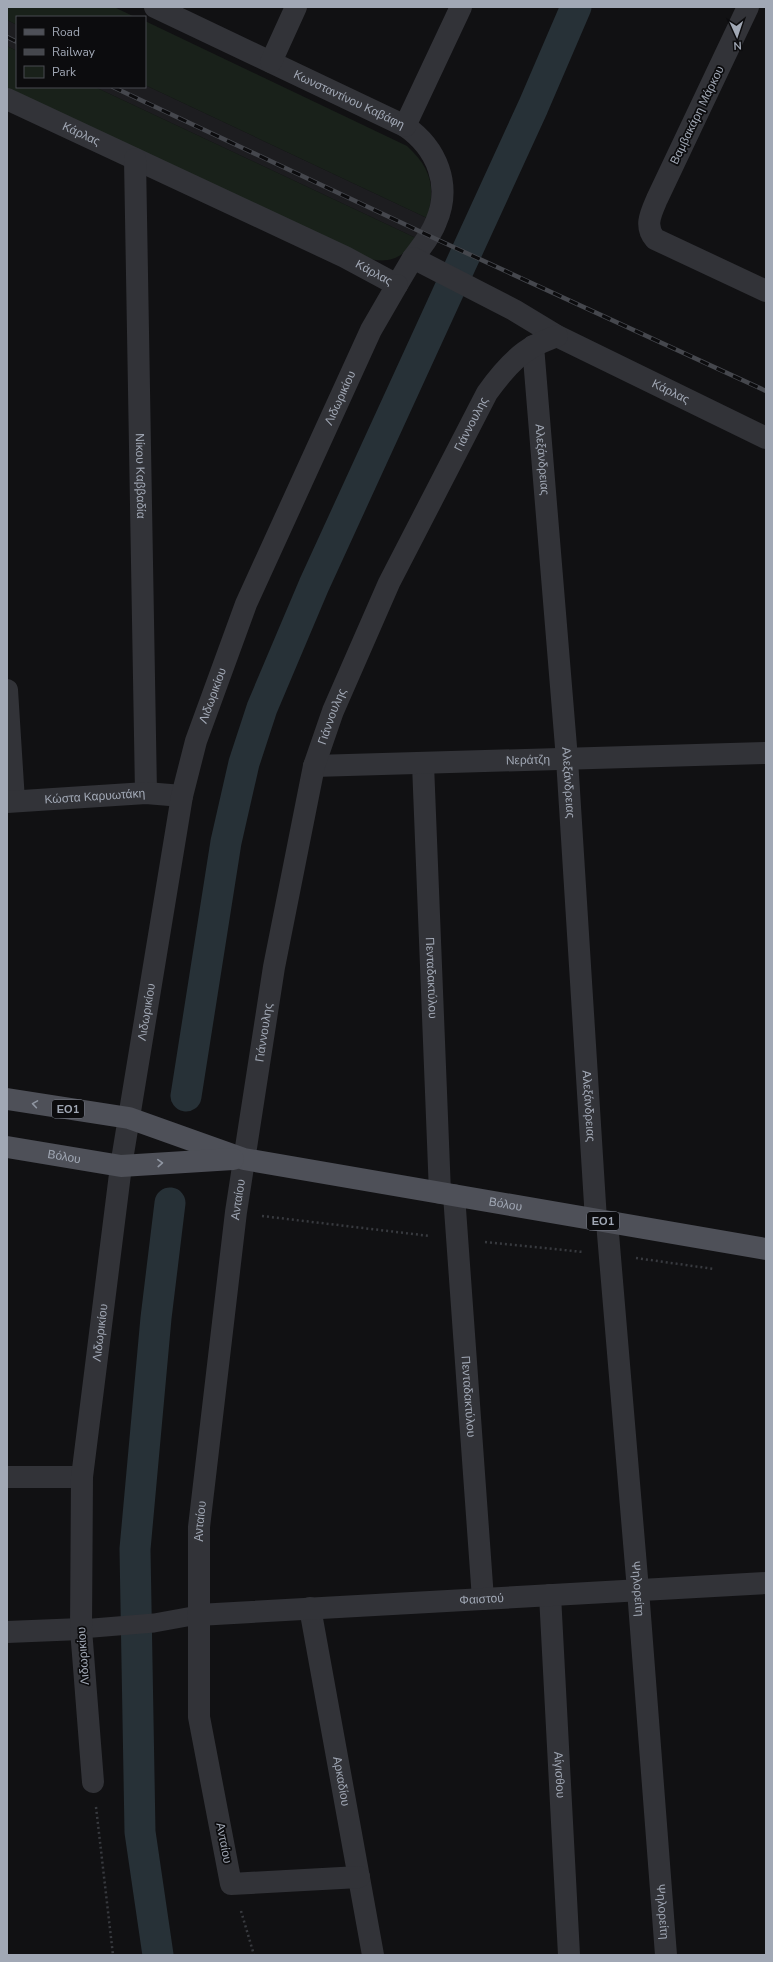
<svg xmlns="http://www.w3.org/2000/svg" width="773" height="1962" viewBox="0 0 773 1962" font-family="'Nunito Sans',sans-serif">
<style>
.built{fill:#1d1d20}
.green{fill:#19211a}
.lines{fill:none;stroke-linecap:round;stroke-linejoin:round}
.canal{stroke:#273137;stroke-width:31}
.path{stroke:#383a3f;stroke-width:2.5;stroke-dasharray:2 3;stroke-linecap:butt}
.pedestrian{stroke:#323338;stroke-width:19}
.minor{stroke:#323338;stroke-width:22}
.primary{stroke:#4e5058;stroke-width:22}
.rail-casing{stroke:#45474d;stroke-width:4.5}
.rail{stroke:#0c0c0e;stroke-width:3;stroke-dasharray:9;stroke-linecap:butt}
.oneway{stroke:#9096a2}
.labels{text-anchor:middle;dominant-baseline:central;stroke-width:3.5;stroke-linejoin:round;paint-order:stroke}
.shield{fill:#0c0c0e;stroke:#747983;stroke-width:1}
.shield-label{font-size:11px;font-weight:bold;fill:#a1a8b5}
.street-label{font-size:12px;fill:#a1a8b5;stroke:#0c0c0e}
</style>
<rect width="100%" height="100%" fill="#111113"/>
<g class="built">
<polygon points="7,20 17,25 17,51 7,46"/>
<polygon points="145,85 427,218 418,239 95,87 145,87"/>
</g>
<g class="green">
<polygon points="7,7 114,7 135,17 17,17 17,25 7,20"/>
<path d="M 145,21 L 407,146 C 431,168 436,187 427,218 L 145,85 Z"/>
<path d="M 7,46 L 17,51 L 17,87 L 95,87 L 418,239 C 400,259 391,264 364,258 L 7,88 Z"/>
</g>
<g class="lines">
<g class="canal">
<polyline points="186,1096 226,842 244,763 262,708 314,585 533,107 576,7"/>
<polyline points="158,1955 140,1832 135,1549 156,1318 170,1203"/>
</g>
<g class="path">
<polyline points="262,1216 430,1236"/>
<polyline points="485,1242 583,1252"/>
<polyline points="636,1258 714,1269"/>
<polyline points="96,1807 113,1955"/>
<polyline points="241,1911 254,1955"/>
</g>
<polyline class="pedestrian" points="81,1629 154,1623 198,1615"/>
<g class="minor">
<path id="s1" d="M 155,7 L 405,126 C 437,148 452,185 436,222 C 431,236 421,247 413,258"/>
<path d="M 748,7 L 657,199 C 651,213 644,226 655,239 L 766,291"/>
<polyline points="271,62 296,7"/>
<path id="s2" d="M 7,99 L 345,257 L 397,285 L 413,258 L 514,310 L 557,336 L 766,438"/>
<polyline points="405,126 461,7"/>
<path id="s3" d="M 135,159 L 146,793"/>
<path id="s4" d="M 533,346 L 567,759 L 596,1220"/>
<polyline points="7,690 14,801"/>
<path id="s5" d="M 423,764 L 440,1193"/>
<path id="s6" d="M 314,766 L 766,753"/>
<path id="s7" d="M 7,802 L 146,793 L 182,796"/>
<path id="s8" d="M 454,1195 L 483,1599"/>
<path id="s9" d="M 607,1222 L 638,1590 L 666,1955"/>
<polyline points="7,1477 82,1477"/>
<path id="s10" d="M 550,1595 L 569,1955"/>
<path id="s11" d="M 310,1608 L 373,1955"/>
<path id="s12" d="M 198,1615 L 766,1583"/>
<polyline points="7,1632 81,1629"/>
<path id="s13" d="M 93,1782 L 81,1629 L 82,1477 L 121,1166 L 182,796 L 196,741 L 246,604 L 371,330 L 397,285"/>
<path id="s14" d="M 359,1877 L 231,1884 L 199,1717 L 199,1527 L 236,1212 L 274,967 L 314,766 L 333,711 L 389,583 L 487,393 C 499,376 515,356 534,346 C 541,342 550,339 557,336"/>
</g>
<g class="primary">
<path id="s15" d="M 7,1099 L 129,1118 L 244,1159 L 766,1249"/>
<path id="s16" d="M 7,1147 L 121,1166 L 233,1159"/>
</g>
<g class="rail-casing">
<g id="rail">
<polyline points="7,37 17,42"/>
<polyline points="113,87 436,239 766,391"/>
</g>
</g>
<use href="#rail" class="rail"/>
</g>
<defs><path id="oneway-chevron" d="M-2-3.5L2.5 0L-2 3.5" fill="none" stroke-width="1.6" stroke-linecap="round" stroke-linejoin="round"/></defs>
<g class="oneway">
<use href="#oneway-chevron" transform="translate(35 1104) rotate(-171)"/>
<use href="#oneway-chevron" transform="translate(160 1163) rotate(-3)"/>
</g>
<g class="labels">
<g class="shield">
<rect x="52" y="1100" width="32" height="18" rx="3"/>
<rect x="587" y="1212" width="32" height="18" rx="3"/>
</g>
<g class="shield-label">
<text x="68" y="1109">ΕΟ1</text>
<text x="603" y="1221">ΕΟ1</text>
</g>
<g class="street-label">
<text stroke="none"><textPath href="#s1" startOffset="215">Κωνσταντίνου Καβάφη</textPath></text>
<text transform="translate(697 115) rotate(-64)">Βαμβακάρη Μάρκου</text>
<text stroke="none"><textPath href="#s2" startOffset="82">Κάρλας</textPath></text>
<text stroke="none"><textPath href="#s2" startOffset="406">Κάρλας</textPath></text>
<text stroke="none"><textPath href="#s2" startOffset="754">Κάρλας</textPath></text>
<text stroke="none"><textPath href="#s13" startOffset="1423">Λιδωρικίου</textPath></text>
<text stroke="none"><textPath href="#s14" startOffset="1635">Γιάννουλης</textPath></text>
<text stroke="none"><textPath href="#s4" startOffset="114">Αλεξάνδρειας</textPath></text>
<text stroke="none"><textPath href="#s3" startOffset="317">Νίκου Καββαδία</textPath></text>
<text stroke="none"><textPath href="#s13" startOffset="1099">Λιδωρικίου</textPath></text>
<text stroke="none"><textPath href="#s14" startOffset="1311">Γιάννουλης</textPath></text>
<text stroke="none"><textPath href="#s6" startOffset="214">Νεράτζη</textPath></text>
<text stroke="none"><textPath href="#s4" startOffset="438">Αλεξάνδρειας</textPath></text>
<text stroke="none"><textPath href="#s7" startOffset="88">Κώστα Καρυωτάκη</textPath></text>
<text stroke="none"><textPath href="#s5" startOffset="214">Πενταδακτύλου</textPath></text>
<text stroke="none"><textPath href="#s13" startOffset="775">Λιδωρικίου</textPath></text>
<text stroke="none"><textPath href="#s14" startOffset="987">Γιάννουλης</textPath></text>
<text stroke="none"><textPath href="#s4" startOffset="762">Αλεξάνδρειας</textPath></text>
<text stroke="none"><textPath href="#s16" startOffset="58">Βόλου</textPath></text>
<text stroke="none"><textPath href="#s14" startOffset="818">Ανταίου</textPath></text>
<text stroke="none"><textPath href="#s15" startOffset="511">Βόλου</textPath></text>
<text stroke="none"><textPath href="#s13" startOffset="451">Λιδωρικίου</textPath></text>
<text stroke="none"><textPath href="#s8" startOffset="202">Πενταδακτύλου</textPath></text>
<text stroke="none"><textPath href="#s14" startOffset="494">Ανταίου</textPath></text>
<text stroke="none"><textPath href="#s9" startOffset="368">Ψηλορείτη</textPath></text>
<text stroke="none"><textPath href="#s12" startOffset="284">Φαιστού</textPath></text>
<text transform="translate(83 1656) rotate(-94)">Λιδωρικίου</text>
<text stroke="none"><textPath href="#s10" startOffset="180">Αίγισθου</textPath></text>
<text stroke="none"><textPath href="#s11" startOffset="176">Αρκαδίου</textPath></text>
<text transform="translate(224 1843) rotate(79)">Ανταίου</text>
<text stroke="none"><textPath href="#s9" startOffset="692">Ψηλορείτη</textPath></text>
</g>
</g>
<rect width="773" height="1962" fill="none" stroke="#a1a8b5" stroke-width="16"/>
<rect x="16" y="16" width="130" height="72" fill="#0c0c0e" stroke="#484a51"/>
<rect x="24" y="29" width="20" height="6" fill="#4e5058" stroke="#484a51"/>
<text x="52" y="36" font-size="12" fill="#a1a8b5">Road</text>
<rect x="24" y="49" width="20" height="6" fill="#45474d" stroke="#484a51"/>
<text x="52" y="56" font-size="12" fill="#a1a8b5">Railway</text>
<rect x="24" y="66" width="20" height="12" fill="#19211a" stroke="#484a51"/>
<text x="52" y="76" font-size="12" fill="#a1a8b5">Park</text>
<g transform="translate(737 36) rotate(177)" stroke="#0c0c0e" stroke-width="3" paint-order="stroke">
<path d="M0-3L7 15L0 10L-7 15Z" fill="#a1a8b5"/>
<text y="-6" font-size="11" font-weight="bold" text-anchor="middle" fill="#a1a8b5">N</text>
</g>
</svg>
